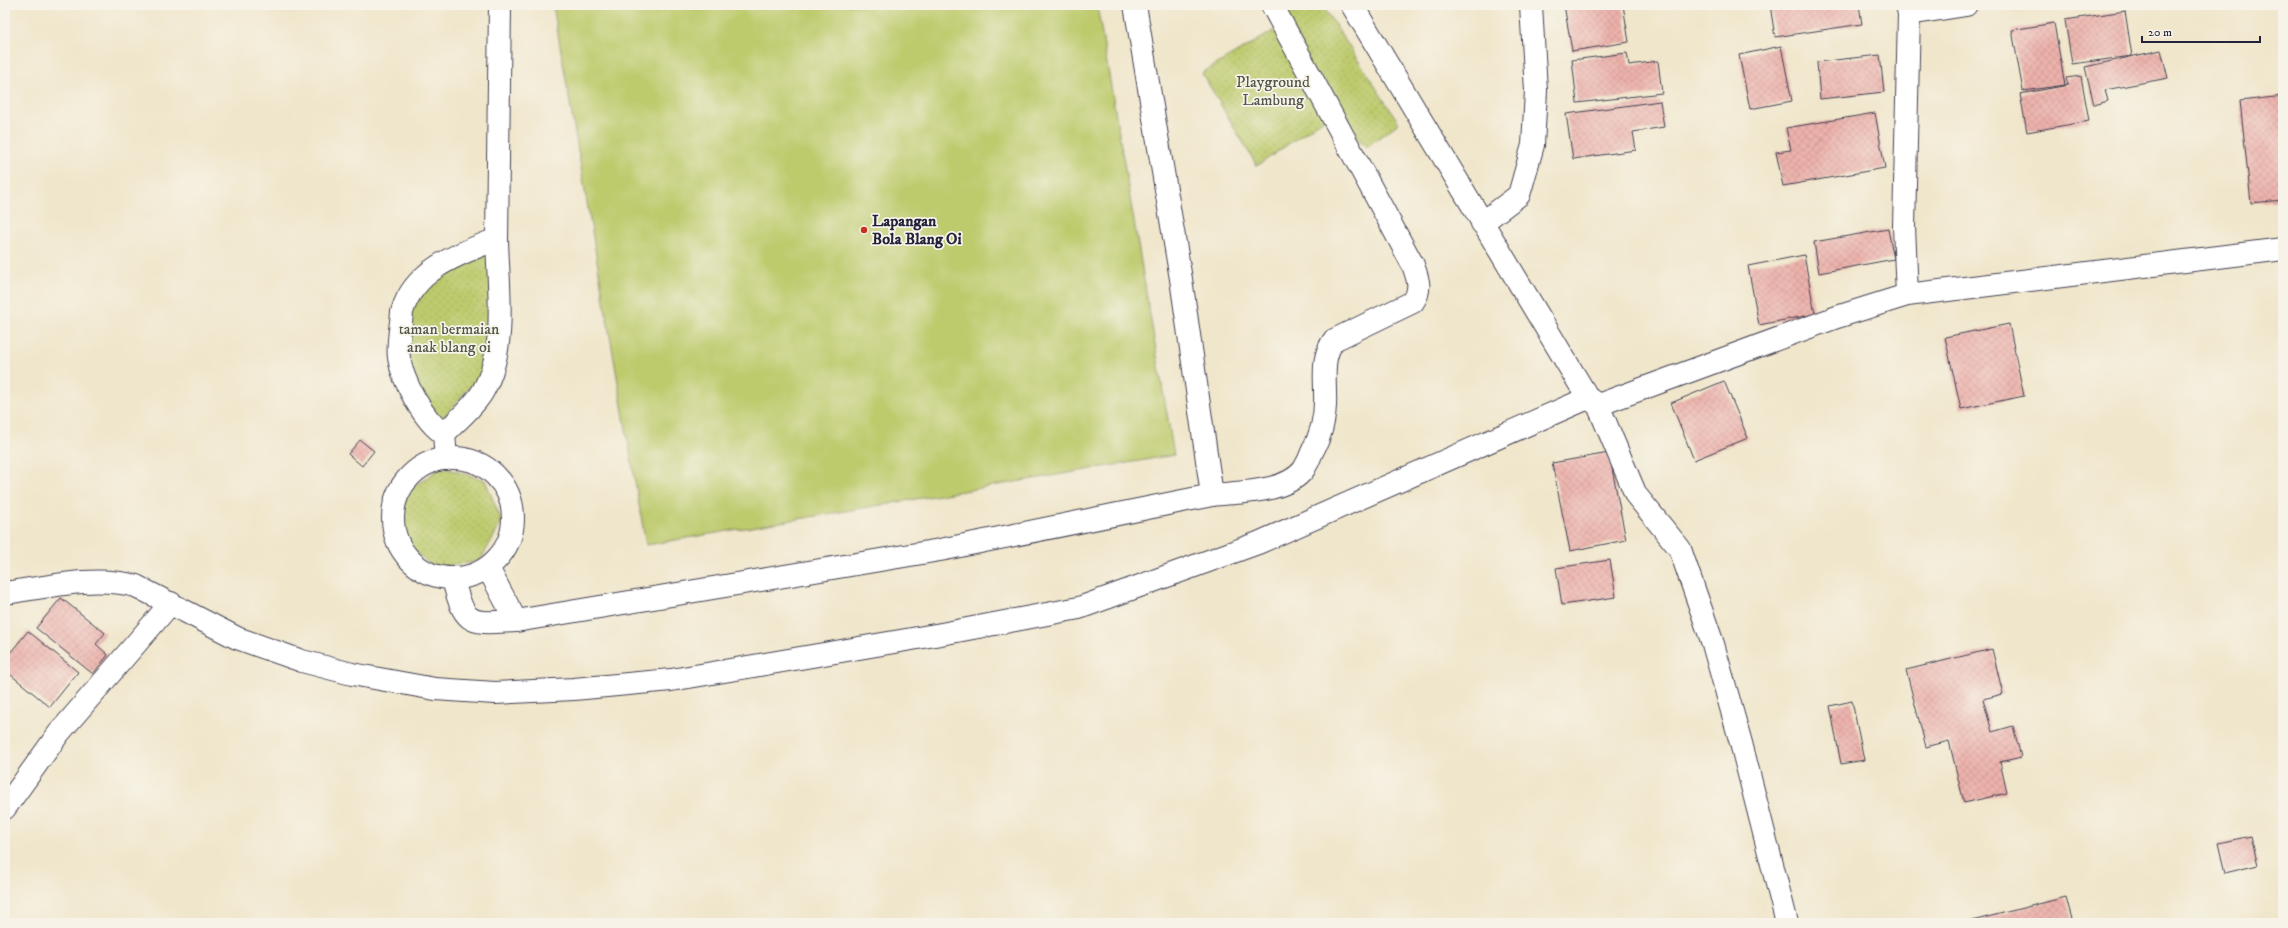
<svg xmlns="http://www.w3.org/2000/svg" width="2288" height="928" viewBox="0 0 2288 928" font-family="'IM FELL DW Pica',serif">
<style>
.grass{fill:url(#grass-dots);stroke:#707654}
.garden{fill:#becb6d;stroke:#707654}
.building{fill:url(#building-cross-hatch)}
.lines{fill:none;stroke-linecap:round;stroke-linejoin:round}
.service-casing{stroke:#413f51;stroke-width:24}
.minor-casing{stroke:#413f51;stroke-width:24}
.service{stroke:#fff;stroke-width:22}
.minor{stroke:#fff;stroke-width:22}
.poi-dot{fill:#c8321e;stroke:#f7f3e8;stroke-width:1.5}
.labels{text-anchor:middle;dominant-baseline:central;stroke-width:3.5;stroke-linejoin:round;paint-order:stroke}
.park-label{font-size:16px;fill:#51554a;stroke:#f7f3e8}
.poi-label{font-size:16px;font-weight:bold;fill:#22223b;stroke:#f7f3e8;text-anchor:start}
</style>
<defs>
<pattern id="grass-dots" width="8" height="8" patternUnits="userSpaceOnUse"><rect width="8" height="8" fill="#becb6d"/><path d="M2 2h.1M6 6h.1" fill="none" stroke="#a3ae5f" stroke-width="1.8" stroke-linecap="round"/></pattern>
<pattern id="building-cross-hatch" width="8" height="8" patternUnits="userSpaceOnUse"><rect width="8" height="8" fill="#edb2ac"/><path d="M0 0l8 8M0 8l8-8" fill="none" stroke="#cb9995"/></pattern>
</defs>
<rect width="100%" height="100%" fill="#f7f3e8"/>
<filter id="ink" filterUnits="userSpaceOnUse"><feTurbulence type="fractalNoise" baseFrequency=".025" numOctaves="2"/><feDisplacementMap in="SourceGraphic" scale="8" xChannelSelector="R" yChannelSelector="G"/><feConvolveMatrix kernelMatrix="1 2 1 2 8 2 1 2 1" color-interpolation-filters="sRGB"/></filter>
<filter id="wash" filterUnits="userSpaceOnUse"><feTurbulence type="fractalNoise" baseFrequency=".012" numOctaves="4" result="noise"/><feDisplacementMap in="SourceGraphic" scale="16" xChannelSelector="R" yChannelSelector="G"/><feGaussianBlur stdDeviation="0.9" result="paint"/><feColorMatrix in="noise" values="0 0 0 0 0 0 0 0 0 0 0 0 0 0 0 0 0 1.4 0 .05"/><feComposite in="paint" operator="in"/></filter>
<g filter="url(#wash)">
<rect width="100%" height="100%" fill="#f0e6cb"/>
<g class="grass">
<polygon points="1263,5 1322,5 1399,123 1366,147 1334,112 1257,166 1202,73 1277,29"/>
<polygon points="491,242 493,360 439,422 407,374 404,314 427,273"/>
<polygon points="442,467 485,480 502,522 480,561 434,568 401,538 404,493"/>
</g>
<polygon class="garden" points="553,5 1097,5 1174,455 646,545"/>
<g id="blocks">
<g class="building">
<polygon points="1564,5 1623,5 1629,42 1572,51"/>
<polygon points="1770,5 1859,5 1862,24 1775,37"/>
<polygon points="2125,11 2132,56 2072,64 2065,20"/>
<polygon points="2054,23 2065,85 2023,91 2012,30"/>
<polygon points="1781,46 1792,101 1750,109 1739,55"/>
<polygon points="2161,50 2168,78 2105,90 2108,101 2094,105 2085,67"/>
<polygon points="1627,53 1629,65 1658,61 1662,93 1577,103 1572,60"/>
<polygon points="1880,55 1884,92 1820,99 1817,62"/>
<polygon points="2081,76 2089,121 2027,132 2020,94 2068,85 2066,78"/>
<polygon points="2283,96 2283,200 2251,203 2240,101"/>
<polygon points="1660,101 1664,127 1633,132 1636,150 1573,159 1566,114"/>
<polygon points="1875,113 1885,168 1783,186 1776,152 1791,150 1786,128"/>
<polygon points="1888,229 1894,259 1819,273 1814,242"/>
<polygon points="1804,255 1815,314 1759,325 1748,266"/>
<polygon points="2009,324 2024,396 1961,409 1945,337"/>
<polygon points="1724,381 1748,438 1694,460 1671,403"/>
<polygon points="360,440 374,451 362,466 348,454"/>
<polygon points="1609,453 1626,540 1570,551 1552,463"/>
<polygon points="1610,560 1616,597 1562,605 1556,568"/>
<polygon points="61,598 105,633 96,644 108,655 93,674 36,628"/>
<polygon points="28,631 78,672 50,707 5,670 5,659"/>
<polygon points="1992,649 2003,694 1983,699 1992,732 2013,726 2021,757 2000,762 2007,793 1964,803 1949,741 1926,747 1906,670"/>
<polygon points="1852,701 1864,760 1841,764 1830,706"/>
<polygon points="2251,836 2258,865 2225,873 2218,843"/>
<polygon points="2066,897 2073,923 1968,923 1968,922"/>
</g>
</g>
</g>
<g filter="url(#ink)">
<use href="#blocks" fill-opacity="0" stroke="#413f51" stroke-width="1"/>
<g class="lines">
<g class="service-casing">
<g id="service">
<path d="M 444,434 C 456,421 474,407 483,391 C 508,347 498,288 497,239"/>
<circle cx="453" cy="518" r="60"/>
<path d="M 446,459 L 444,434 C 424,421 403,382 399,358 C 397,344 401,327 402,312 C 414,269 459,254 497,239 L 500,5"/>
<path d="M 1212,495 C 1238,492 1287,493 1304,469 C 1307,464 1310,458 1312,452 C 1322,434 1326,414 1325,393 C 1325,374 1322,356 1334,340 L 1413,302 C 1422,289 1418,279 1413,265 L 1272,5"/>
<polyline points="488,568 516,621"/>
<path d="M 453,579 C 465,628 471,623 516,621 L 940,550 L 1212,495 L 1181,279 L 1135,5"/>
</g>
</g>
<g class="minor-casing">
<g id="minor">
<polyline points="1352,5 1588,398 1598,405 1636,495 1680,549 1713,644 1741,743 1787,923"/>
<polyline points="1907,5 1909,14 1904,227 1907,295"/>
<polyline points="1909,14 1966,5"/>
<polyline points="1482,223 1519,195 1533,145 1536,91 1531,5"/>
<polyline points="1598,405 1837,317 1907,295 2283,249"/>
<path d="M 5,593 C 48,587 93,575 136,586 L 237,638 L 302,661 L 352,674 L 435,689 L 495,693 L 574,689 L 671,680 L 941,634 L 1079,608 L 1258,543 L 1588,398"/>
<polyline points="5,808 59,733 171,603"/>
</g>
</g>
<use href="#service" class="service"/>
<use href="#minor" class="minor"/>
</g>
</g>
<circle class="poi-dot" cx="864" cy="230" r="4"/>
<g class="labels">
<g class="park-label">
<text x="1273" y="82">Playground<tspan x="1273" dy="18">Lambung</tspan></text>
<text x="449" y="329">taman bermaian<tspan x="449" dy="18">anak blang oi</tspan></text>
</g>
<g class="poi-label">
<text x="872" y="221">Lapangan<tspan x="872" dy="18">Bola Blang Oi</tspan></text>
</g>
</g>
<rect width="2288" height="928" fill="none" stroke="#f7f3e8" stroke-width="20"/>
<path d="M2142 36v6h118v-6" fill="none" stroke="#22223b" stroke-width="2"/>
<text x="2148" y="36" font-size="12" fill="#22223b" stroke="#f7f3e8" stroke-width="3" paint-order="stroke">20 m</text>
</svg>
